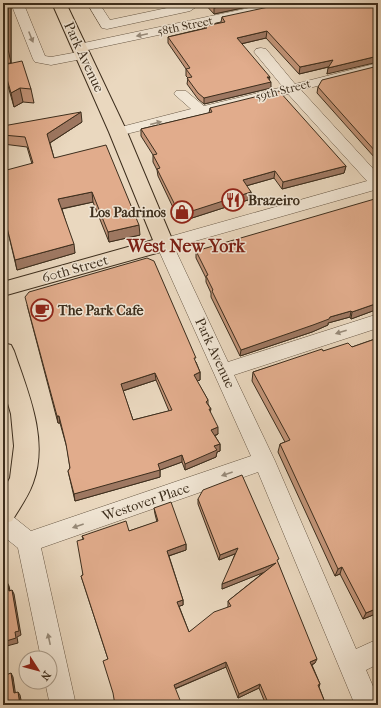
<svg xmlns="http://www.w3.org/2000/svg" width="381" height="708" viewBox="0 0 381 708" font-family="'IM FELL French Canon',serif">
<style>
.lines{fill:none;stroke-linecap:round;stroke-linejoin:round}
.minor-casing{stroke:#685846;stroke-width:1}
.major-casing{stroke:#3d2e1d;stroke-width:2}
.minor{fill:#f1e6d5;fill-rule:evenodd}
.major{fill:#ead8bf;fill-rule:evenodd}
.wall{fill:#c29478;stroke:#3d2e1d;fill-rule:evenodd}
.shaded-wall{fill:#9e7862;stroke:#3d2e1d}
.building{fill:#e1ac8c;stroke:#3d2e1d;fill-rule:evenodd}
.oneway{fill:#978a79}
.labels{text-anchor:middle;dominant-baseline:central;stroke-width:3;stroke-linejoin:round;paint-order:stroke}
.far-street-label{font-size:12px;fill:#3d2e1d;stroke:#f1e6d5}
.street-label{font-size:14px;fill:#3d2e1d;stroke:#f1e6d5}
.poi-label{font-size:14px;font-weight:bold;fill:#3d2e1d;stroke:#f1e6d5;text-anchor:start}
.district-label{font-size:18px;font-weight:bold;fill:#7a1f14;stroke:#f1e6d5}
</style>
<rect width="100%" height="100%" fill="#ead8bf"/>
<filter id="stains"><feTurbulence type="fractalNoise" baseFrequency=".005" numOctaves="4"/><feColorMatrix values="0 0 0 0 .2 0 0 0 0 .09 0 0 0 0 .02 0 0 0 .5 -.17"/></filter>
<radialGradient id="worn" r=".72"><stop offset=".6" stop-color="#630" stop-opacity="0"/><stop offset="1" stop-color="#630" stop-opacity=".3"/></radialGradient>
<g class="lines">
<g class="minor-casing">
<g id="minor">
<polygon points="14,3 28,3 25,7 45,56 51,57 78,52 72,48 74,45 79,44 273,3 296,3 290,7 83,51 89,55 87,58 51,65 35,62 33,59 12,6"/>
<polygon points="87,3 99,3 110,20 181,5 180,3 193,3 196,7 190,11 107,29 102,28"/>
<polygon points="364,3 377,3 378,14 374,13"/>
<polygon points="261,48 266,49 295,84 378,63 378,71 301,90 378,174 378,189 174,247 228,362 378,314 378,328 234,375 275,461 356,649 378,639 378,664 366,670 378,698 378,705 355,705 258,472 41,548 76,705 50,705 45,682 50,682 50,658 41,658 18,548 3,536 3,512 11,515 31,531 251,456 156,244 158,240 367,181 288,94 118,136 113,135 111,132 113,129 191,109 174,94 176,91 186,91 204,106 283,87 254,52 256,49"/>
</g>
</g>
<g class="major-casing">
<g id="major">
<polygon points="52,3 66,3 127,132 174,244 171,249 3,296 3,282 153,240 109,132"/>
<path d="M 3,343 L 11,345 L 14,351 C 28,392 49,440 33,483 C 28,497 19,509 12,521 L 3,524 L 3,491 L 10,478 L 14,446 L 11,414 L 3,386 Z"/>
</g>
</g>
<use href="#minor" class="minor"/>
<use href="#major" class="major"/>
</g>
<g class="wall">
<polygon points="3,3 11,8 11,63 31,89 34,103 23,102 14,107 6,79 3,66 11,63 3,64"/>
<polygon points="204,3 266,3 214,14"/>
<polygon points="370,3 327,74 329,67 299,74 266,38 241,44 269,80 271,88 204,104 198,99 187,84 188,78 186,76 186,69 168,43 168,37 205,28 205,26 221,22 222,17"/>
<polygon points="378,66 378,157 375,158 317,93 318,87"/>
<polygon points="210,108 346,166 344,173 282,189 274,178 246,186 251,192 251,199 192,218 179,220 158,176 157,170 153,162 153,155 141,136 141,129 209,113"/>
<polygon points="82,122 50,143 54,158 140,235 109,242 93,202 62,209 75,253 17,270 3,211 32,164 27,147 3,144 3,126"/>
<polygon points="196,251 378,309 351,319 350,317 328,323 328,325 312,332 240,356 211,297 211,293 206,282 206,278 196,258"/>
<path d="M 27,305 L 196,362 L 200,372 L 200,380 L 197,381 L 208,400 L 208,404 L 211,409 L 210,413 L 218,434 L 215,436 L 220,444 L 220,451 L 217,452 L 216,457 L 185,470 L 182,462 L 160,470 L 160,477 L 75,501 L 68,471 L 70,468 L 67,448 L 60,423 L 58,423 ZM 156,380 L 169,411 L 133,420 L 123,391 Z"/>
<polygon points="378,338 378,613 363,619 340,574 335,576 278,452 280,444 285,442 252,381 253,372 323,351 352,347"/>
<polygon points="198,499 278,563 315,663 312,665 320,684 319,687 326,705 266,705 259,688 238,698 226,667 175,689 108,659 81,576 83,575 83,539 82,536 129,531 157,522 155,514 154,508 186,544 186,550 169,556 183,600 183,605 179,606 189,632 228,607 228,601 264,572 222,589 235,554 219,560 198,504"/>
</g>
<g class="shaded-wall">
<polygon points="8,3 10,3 11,8 11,63 8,49"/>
<polygon points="237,3 266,3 214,14 214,8"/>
<polygon points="267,31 266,38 236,45 237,38"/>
<polygon points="378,56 378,62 327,74 328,68"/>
<polygon points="333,60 332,66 299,74 300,67"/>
<polygon points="270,77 269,82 271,82 271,88 204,104 204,98"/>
<polygon points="20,88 23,102 14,107 11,93"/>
<polygon points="81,112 82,122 48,144 47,134"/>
<polygon points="378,151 378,157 375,158 376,152"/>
<polygon points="346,166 344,173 282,189 283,182"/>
<polygon points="275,171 274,178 242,187 243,180"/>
<polygon points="92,192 93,202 60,209 58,199"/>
<polygon points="251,192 251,199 192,218 179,220 179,213"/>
<polygon points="139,225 140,235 109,242 108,232"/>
<polygon points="74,244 75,253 17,270 15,260"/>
<polygon points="378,303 378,309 351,319 352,312"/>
<polygon points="351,311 350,317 328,323 328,325 312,332 240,356 241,350 330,317"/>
<polygon points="200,372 200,380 194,382 194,375"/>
<polygon points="155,373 156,380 122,391 121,384"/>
<polygon points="57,416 59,416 60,423 58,423"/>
<polygon points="218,427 218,434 211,437 211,430"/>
<polygon points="220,444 220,451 217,452 216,457 185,470 185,464 214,446"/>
<polygon points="182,455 182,462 160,470 160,477 75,501 74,494"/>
<polygon points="186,544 186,550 168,556 167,551"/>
<polygon points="238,548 237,553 219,560 220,555"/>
<polygon points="276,563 275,568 222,589 222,584"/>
<polygon points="342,567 340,574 335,576 338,569"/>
<polygon points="7,582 9,586 11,595 9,591"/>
<polygon points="12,590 14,594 21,635 17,637 18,643 3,647 3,642 15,632"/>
<polygon points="183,600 183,605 177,607 177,602"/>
<polygon points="378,608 378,613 363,619 366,613"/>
<polygon points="317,659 315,663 309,666 310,662"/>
<polygon points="226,662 226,667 174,689 174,685"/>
<polygon points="11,673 13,677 16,697 14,693"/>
<polygon points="260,684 259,688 238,698 239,694"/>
<polygon points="18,692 20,695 22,705 20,705"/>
</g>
<g class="building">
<rect x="3" y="3" width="5" height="46"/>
<polygon points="210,3 237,3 214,8"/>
<polygon points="287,3 370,3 374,8 378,8 378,56 328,68 333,60 300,67 267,31 237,38 270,77 267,77 271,82 204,98 198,93 187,78 192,77 186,69 190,68 168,37 207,28 205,26 225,22 222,17"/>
<polygon points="22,61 31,89 20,88 11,93 3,65"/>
<polygon points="378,66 378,151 376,152 318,87 322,80"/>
<polygon points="279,91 346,166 283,182 275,171 243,180 251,192 192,211 179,213 157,169 160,168 153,155 157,154 141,129 212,112 210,108"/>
<polygon points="81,112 47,134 54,158 106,145 139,225 108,232 92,192 58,199 74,244 15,260 3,211 3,171 33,163 25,137 3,135 3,126"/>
<polygon points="378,198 378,303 352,312 351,311 330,317 329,319 313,325 241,350 212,291 213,290 206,276 208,275 196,251"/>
<path d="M 147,258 L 154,261 L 196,358 L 194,358 L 200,372 L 194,375 L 208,400 L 206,402 L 211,409 L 209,409 L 218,427 L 211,430 L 220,444 L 214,446 L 217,450 L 185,464 L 182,455 L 158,464 L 160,470 L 74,494 L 68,471 L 70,468 L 66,444 L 59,416 L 57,416 L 25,297 L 29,292 ZM 155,373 L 172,410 L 133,420 L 121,384 Z"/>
<polygon points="378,338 378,608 366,613 342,567 338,569 280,444 290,440 253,372 322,349 323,351 348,343 352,347"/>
<polygon points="242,475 279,559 277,560 317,659 310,662 320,684 318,685 326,705 269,705 260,684 239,694 226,662 174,685 182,705 115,705 113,693 103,661 108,659 81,576 83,575 77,541 84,539 82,536 126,521 129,531 158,521 154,508 171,502 186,544 167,551 183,600 177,602 189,632 214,612 231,606 228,601 276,563 222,584 238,548 220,555 198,499 203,490"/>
<polygon points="7,582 9,591 12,590 19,631 15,632 16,638 3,642 3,583"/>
<polygon points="11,673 14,693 18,692 20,705 3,705 3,676"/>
</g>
<defs><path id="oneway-solid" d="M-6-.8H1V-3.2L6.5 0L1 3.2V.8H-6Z"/></defs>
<g class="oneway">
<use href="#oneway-solid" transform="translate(142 35) rotate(168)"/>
<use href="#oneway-solid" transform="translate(31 37) rotate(68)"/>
<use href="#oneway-solid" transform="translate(156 123) rotate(-14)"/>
<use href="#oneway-solid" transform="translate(341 332) rotate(162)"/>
<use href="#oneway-solid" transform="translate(227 474) rotate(161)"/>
<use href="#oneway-solid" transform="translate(78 526) rotate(161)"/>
<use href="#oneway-solid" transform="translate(49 639) rotate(-102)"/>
</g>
<defs>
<g id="restaurant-ring" transform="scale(1.15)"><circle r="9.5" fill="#f1e6d5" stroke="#8f2418" stroke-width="1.5"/><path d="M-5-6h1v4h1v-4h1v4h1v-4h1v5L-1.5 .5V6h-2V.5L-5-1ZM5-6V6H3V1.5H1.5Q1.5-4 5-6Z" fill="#8f2418"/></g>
<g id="shop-ring" transform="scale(1.15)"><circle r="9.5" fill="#f1e6d5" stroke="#8f2418" stroke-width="1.5"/><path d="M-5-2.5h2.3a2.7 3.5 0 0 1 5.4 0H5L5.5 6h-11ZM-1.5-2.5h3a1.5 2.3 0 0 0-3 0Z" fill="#8f2418"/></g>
<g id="cafe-ring" transform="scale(1.15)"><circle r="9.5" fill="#f1e6d5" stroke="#8f2418" stroke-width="1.5"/><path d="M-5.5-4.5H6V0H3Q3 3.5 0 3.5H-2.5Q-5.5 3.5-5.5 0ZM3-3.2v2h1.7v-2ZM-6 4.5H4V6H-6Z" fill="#8f2418"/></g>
</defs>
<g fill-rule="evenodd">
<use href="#restaurant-ring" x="233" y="200"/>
<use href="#shop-ring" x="182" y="212"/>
<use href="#cafe-ring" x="42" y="310"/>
</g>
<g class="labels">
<g class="far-street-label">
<text transform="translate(185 26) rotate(-12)">58th Street</text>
<text transform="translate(283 90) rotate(-14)">59th Street</text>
</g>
<g class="street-label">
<text transform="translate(84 57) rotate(65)">Park Avenue</text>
<text transform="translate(75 269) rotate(-16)">60th Street</text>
<text transform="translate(215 353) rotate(65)">Park Avenue</text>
<text transform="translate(146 502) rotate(-19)">Westover Place</text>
</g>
<g class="poi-label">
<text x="248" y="200">Brazeiro</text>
<text x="166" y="212" text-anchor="end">Los Padrinos</text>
<text x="58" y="310">The Park Cafe</text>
</g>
<g class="district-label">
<text x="186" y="246">West New York</text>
</g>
</g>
<rect width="381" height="708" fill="none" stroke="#ead8bf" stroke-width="16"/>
<rect x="4" y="4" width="373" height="700" fill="none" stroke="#3d2e1d" stroke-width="2"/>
<rect x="8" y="8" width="365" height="692" fill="none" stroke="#3d2e1d"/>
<g transform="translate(38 670) rotate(126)"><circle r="19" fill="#f1e6d5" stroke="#a99c8b"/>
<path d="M0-3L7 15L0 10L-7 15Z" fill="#8f2418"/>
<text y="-6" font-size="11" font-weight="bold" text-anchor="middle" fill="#3d2e1d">N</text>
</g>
<rect width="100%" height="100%" filter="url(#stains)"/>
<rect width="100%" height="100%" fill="url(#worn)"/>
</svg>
